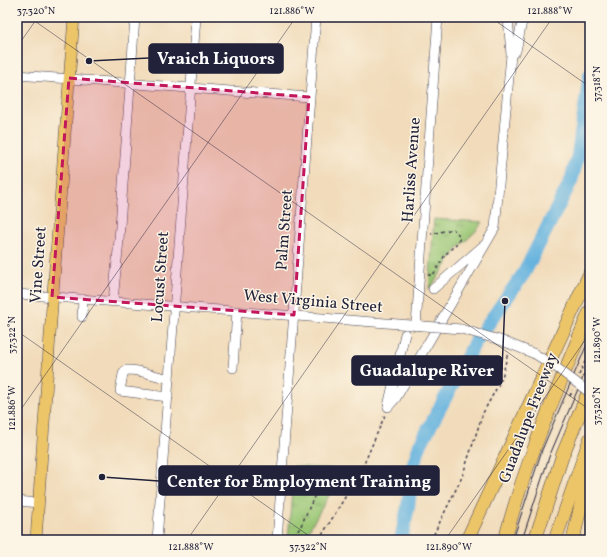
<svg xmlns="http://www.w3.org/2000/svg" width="607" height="557" viewBox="0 0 607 557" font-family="Vollkorn,serif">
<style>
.grass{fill:url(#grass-tufts);stroke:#5e7457}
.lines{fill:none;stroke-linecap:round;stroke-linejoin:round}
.river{stroke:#65b2de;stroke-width:14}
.minor-casing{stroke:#413e4e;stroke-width:10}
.major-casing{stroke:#413e4e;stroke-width:12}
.highway-casing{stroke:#413e4e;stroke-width:14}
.path{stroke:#413e4e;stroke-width:1.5;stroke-dasharray:3 3;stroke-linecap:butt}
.minor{stroke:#fff;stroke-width:9}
.major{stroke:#edc569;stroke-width:11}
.highway{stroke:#edc569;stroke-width:13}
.tram{stroke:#22223b;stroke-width:1}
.minor-bridge-casing{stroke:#413e4e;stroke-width:10;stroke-linecap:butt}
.path-bridge{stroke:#413e4e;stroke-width:1.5;stroke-dasharray:3 3;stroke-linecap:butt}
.minor-bridge{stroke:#fff;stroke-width:9}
.marked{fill:#c2185b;fill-opacity:0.2;stroke:#c2185b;stroke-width:3;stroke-dasharray:8 5;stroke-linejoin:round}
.ticks{fill:none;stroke:#22223b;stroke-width:1;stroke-opacity:0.45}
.labels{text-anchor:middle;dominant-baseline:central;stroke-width:3;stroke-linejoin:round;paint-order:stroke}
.street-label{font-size:16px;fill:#22223b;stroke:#fcf5e5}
.leader{fill:none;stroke:#22223b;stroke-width:1.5}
.callout-dot{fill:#22223b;stroke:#fcf5e5;stroke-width:1.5}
.callout{fill:#22223b;stroke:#22223b;stroke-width:1.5}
.callout-label{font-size:17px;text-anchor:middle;font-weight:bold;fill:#fff}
.neatline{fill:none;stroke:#22223b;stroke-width:1.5}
.ticks-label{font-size:10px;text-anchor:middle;fill:#22223b}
</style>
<defs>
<pattern id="grass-tufts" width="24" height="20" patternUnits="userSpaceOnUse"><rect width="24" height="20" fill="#99c673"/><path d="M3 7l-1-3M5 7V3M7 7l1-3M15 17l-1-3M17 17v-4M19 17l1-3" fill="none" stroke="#7ca060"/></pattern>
</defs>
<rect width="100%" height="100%" fill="#fcf5e5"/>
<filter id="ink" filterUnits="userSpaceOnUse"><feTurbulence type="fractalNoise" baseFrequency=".025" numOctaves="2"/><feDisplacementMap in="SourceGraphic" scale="8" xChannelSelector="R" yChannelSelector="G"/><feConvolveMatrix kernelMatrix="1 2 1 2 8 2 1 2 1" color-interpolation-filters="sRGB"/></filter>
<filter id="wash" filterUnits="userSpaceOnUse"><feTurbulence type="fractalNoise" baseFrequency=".012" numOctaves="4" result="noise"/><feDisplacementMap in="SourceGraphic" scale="16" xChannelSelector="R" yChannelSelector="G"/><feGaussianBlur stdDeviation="0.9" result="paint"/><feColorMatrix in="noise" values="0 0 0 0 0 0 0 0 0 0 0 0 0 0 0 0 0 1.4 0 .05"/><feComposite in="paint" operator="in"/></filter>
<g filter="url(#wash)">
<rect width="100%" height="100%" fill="#f1dbba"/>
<g class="grass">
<polygon points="434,219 483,222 475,232 458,248 429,290"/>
<polygon points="294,466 344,470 303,540 288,540"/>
</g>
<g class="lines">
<polyline class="river" points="401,540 408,507 413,466 420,445 474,344 524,273 571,181 578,155 590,75"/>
</g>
</g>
<g filter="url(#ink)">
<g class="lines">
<g class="minor-casing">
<g id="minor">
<polyline points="512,54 516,51 523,17"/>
<polyline points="17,75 309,97"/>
<polyline points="433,289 483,246"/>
<polyline points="17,294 424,326"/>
<polyline points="113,301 119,240 135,17"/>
<polyline points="82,317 83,299"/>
<polyline points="416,326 438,17"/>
<polyline points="461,329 500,340 535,354"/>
<polyline points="233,368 237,311"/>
<path d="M 168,397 L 120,391 L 123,374 L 126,370 C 142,369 154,377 169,378"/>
<polyline points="388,406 405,334"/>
<polyline points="388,407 396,398 495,228 511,55 508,17"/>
<polyline points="17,501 39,503"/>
<polyline points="157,540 196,17"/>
<polyline points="277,540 316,17"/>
</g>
</g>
<g class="major-casing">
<polyline id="major" points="36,540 52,306 74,17"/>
</g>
<g class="highway-casing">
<g id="highway">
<polyline points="467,540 590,273"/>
<path d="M 505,540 C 525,461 559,386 590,311"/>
<polyline points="535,540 563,454 590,388"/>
<polyline points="555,540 590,439"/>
<polyline points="573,540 590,464"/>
</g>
</g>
<g class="path">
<polyline points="428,275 433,275 445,255 459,241 459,235 453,229 431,234"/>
<polyline points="579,375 587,357"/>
<polyline points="570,396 572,391"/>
<path d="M 290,540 L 300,528 L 314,497 C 313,485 304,475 292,477"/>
<polyline points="319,540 361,471 385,415"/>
<polyline points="431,540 462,477 483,413 502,378 508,352"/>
</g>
<use href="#minor" class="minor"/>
<use href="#major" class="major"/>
<use href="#highway" class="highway"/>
<g class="tram">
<polyline points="513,540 542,450 590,337"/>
<polyline points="522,540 549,457 590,361"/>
</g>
<g class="minor-bridge-casing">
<g id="minor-bridge">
<polyline points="424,326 461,329"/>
<polyline points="535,354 557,368 590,393"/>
</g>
</g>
<polyline class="path-bridge" points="570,396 572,390"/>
<use href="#minor-bridge" class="minor-bridge"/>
</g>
</g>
<path class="marked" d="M 69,78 L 309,97 L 294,315 L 52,297 Z"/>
<path class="ticks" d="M 29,17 L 590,410M 490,17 L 590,87M 17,47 L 38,17M 17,331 L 315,540M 17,415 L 296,17M 187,540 L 553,17M 445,540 L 590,333"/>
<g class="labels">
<g class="street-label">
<text transform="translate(412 170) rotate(-86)">Harliss Avenue</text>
<text transform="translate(285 230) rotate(-86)">Palm Street</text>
<text transform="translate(39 265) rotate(-86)">Vine Street</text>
<text transform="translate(161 277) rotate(-86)">Locust Street</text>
<text transform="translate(313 302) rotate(5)">West Virginia Street</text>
<text transform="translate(529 418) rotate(-69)">Guadalupe Freeway</text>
</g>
</g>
<path class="leader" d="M89 61L149 58M505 301L502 370M102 477L159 481"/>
<g class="callout-dot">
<circle cx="89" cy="61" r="4"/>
<circle cx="505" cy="301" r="4"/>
<circle cx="102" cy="477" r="4"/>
</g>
<g class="callout">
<rect x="149" y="44" width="134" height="29" rx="4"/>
<rect x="352" y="356" width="150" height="29" rx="4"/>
<rect x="159" y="466" width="280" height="29" rx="4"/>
</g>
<g class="callout-label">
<text x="216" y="64">Vraich Liquors</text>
<text x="427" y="376">Guadalupe River</text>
<text x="299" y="487">Center for Employment Training</text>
</g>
<rect width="607" height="557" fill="none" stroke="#fcf5e5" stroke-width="44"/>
<rect x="22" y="22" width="563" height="513" class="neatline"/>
<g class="ticks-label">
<text x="36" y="14">37.320°N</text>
<text x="292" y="14">121.886°W</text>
<text x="550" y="14">121.888°W</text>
<text transform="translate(596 84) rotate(-90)" y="4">37.318°N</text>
<text transform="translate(11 335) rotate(-90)" y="4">37.322°N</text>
<text transform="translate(596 340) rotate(-90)" y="4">121.890°W</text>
<text transform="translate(596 406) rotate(-90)" y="4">37.320°N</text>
<text transform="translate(11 408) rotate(-90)" y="4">121.886°W</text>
<text x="191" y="550">121.888°W</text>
<text x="308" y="550">37.322°N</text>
<text x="449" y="550">121.890°W</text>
</g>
</svg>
